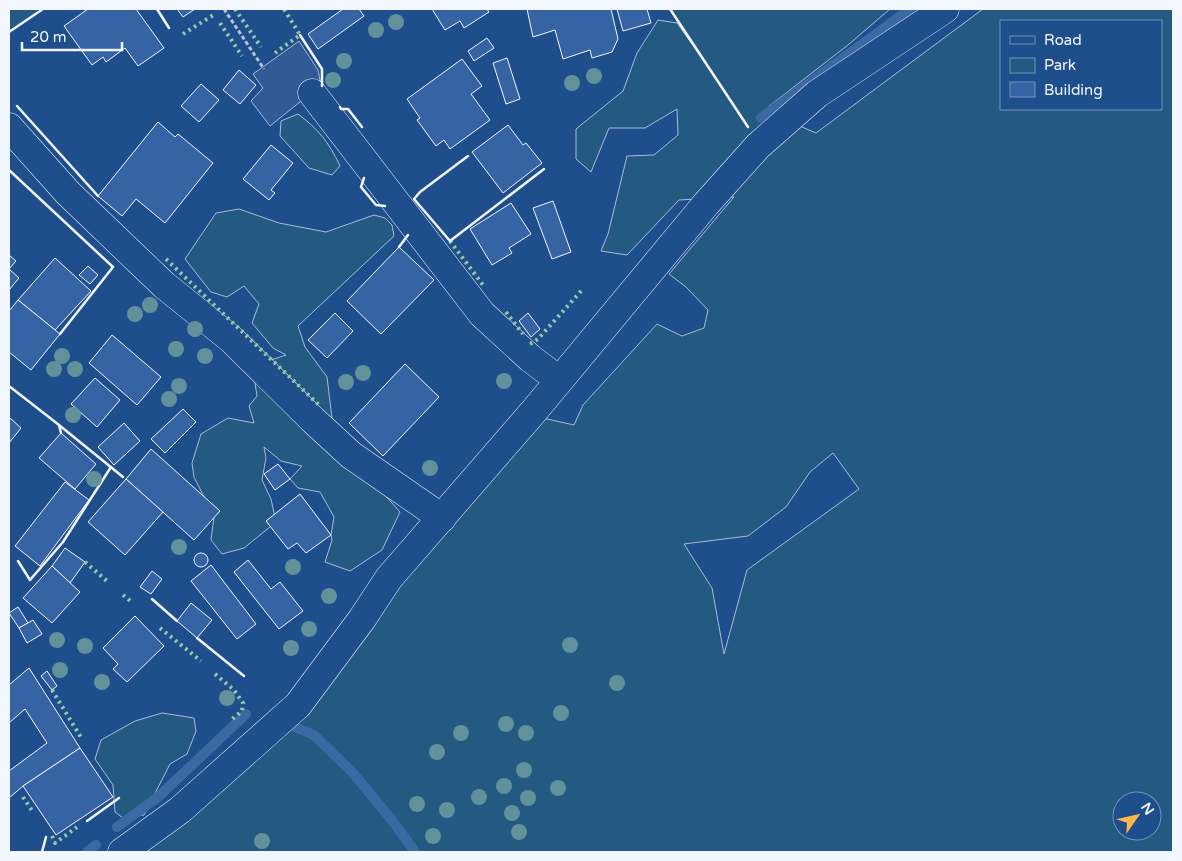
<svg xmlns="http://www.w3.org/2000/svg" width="1182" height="861" viewBox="0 0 1182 861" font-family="'Varela Round',sans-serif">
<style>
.green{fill:#245a82;stroke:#a8bbd7;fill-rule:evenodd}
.parking{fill:#305b95;stroke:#a8bbd7}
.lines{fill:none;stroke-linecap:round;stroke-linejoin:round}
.stream{stroke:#3b69a3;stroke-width:10}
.building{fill:#3563a3;stroke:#f2f6ff}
.street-casing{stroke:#f2f6ff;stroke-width:29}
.path{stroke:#b3c4dc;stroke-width:3;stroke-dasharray:4 2.5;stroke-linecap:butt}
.street{stroke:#1f4e8c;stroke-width:28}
.hedge{stroke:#97c8a6;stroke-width:4;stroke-dasharray:2.5 4;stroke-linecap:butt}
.wall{stroke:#f2f6ff;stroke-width:2.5}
.tree{fill:#61919a}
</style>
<rect width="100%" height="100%" fill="#1f4e8c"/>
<g class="green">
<polygon points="9,9 43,9 9,32"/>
<path d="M 670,9 L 890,9 L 848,45 L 768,107 L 802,127 L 816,133 L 983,9 L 1173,9 L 1173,852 L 143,852 L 255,755 L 434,537 L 543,418 L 574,425 L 583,405 L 657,324 L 682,336 L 704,328 L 708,310 L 686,287 L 669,274 L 734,197 L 679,200 L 627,255 L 601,251 L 608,234 L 627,156 L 654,155 L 678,135 L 677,109 L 645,128 L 609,128 L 591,172 L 576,159 L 576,129 L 623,91 L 637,53 L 658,20 L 677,23 L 704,61 ZM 1001,21 L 1161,21 L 1161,109 L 1001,109 ZM 833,453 L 859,489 L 747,570 L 724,654 L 712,588 L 684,544 L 748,536 L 786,507 L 810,472 ZM 1122,801 L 1152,801 L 1152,831 L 1122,831 Z"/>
<path d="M 298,114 C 318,129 329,142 340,166 L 332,175 L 309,168 L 280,136 L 281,121 Z"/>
<polygon points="239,209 279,223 326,232 374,215 385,218 392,225 394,236 298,326 305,347 327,377 332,418 375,484 400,512 382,550 350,571 325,562 332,540 331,535 334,517 320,492 298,488 290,479 302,466 281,461 264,447 266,458 262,480 271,499 276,522 244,548 222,554 211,540 214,517 194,477 192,463 201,434 228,418 254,423 249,406 257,396 255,383 265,362 286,355 273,348 252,323 259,304 244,286 227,297 211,292 185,259 216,213"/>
<polygon points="162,713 194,718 196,731 187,754 170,764 144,815 123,818 115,812 113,785 95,759 101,740 135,721"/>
</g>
<polygon class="parking" points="299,41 318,70 321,85 270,126 251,101 263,88 253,74"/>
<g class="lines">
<g class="stream">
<polyline points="761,118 910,9"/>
<polyline points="290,725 314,735 352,772 391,819 415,852"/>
<polyline points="117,827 157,798 246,714"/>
<polyline points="87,852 96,845"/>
</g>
</g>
<g class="building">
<polygon points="88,9 136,9 164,48 138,66 125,48 106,62 103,57 92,65 64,26"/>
<polygon points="177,9 195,9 183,17"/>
<polygon points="343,9 359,9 364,16 318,49 308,34"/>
<polygon points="432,9 487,9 489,12 464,28 460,21 445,30"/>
<polygon points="527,9 611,9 618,39 612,52 592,58 590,50 563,59 555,30 533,37"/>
<polygon points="617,9 647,9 651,23 623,31"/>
<polygon points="487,38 494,48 474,61 468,51"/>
<polygon points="507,58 520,99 506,104 493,63"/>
<polygon points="462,59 482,86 471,94 490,120 450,149 444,140 436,146 417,120 420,118 407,99"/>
<polygon points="239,70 256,85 240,104 223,90"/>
<polygon points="201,84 219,100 199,122 181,106"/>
<polygon points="158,122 175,137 178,134 213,163 165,223 136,199 122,216 98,196"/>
<polygon points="508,125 523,145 526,143 542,163 503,193 472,152"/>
<polygon points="271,145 293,163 271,190 275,193 269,200 243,179"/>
<polygon points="553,201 571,252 552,259 533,208"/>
<polygon points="511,203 531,234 509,248 512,253 492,265 470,229"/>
<polygon points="399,247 434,280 381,334 347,301"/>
<polygon points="9,255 16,261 9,269 19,278 9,290"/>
<polygon points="55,258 91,291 55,330 18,300"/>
<polygon points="88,266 98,275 90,284 79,275"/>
<polygon points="18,300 60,334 31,370 9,352 9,311"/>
<polygon points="335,313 353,331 327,358 308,340"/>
<polygon points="528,313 540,329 531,337 519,321"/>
<polygon points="112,335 161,377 137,405 89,363"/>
<polygon points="405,364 439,397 383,456 349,423"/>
<polygon points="95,378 120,400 97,427 71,404"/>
<polygon points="183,409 196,422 165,453 151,439"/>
<polygon points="9,417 21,428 9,443"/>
<polygon points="124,423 140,441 114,465 98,447"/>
<polygon points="61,433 96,464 75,489 39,458"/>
<polygon points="151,449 220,511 194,540 126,479"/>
<polygon points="278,464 290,479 275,490 264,474"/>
<polygon points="126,479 163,512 125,555 88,522"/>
<polygon points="65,482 89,500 40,566 15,546"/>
<polygon points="300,494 331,535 306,553 297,543 288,549 266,521"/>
<polygon points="65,548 85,562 70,583 52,566"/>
<circle cx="201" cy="560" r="7"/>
<polygon points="248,560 271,589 280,582 303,611 279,629 234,572"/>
<polygon points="211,565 256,624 237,639 191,581"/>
<polygon points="52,566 80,592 52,623 23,598"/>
<polygon points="152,571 162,579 151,594 140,587"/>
<polygon points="191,603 212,620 197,638 177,621"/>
<polygon points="18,607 28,623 19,628 9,613"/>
<polygon points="135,616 164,646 127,682 113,669 118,664 103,648"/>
<polygon points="33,620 42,634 27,643 19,628"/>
<polygon points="29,668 80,748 23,786 9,798 9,771 47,743 25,709 9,723 9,685"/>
<polygon points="47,671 57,686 52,690 41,676"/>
<polygon points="80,748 113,797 56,835 23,786"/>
</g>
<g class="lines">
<g class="street-casing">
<g id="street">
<polyline points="312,93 482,314 530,358 559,380"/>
<polyline points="9,127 68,193 164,285 231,339 313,420 351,455 442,518"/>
<polyline points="122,852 180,810 298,705 362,619 389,578 534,411 706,204 758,146 817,94 945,9"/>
</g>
</g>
<polyline class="path" points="224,9 264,69"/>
<use href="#street" class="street"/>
<g class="hedge">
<polyline points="235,9 261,47"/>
<polyline points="220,23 242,56"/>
<polyline points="183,34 215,14"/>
<polyline points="275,53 300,35 284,9"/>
<polyline points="450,241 483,285"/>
<polyline points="166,259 320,406"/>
<polyline points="506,312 523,334"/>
<polyline points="530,344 538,339 582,290"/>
<polyline points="85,562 107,581"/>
<polyline points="123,595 133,603"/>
<polyline points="160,628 201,661"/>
<polyline points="215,674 234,690 243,703 242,711 231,720"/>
<polyline points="52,690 82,739"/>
<polyline points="23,797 33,812"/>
<polyline points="52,836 55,843 77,827"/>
</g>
<g class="wall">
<polyline points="157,9 169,28"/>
<polyline points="670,9 748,127"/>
<polyline points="9,32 43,9"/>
<polyline points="300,35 322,69 322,86"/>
<polyline points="17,106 98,196"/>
<polyline points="340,107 341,109 348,109 362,127"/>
<polyline points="468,156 420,192 414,199 450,241 544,169"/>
<polyline points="9,170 113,267 60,334"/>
<polyline points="364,178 361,187 376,205 385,206"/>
<polyline points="399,247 408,235"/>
<polyline points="9,386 59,425 61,433"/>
<polyline points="59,425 123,477"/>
<polyline points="18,561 30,580 63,542 111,467"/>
<polyline points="152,599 177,621"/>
<polyline points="197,638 244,676"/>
<polyline points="87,821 119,798"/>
<polyline points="42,852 46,837"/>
</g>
</g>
<g class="tree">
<circle cx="396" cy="22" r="8"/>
<circle cx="376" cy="30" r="8"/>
<circle cx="344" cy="61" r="8"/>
<circle cx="594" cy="76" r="8"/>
<circle cx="333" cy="80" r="8"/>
<circle cx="572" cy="83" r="8"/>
<circle cx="150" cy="305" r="8"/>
<circle cx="135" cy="314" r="8"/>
<circle cx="195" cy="329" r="8"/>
<circle cx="176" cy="349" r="8"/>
<circle cx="62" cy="356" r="8"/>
<circle cx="205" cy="356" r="8"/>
<circle cx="54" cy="369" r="8"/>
<circle cx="75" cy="369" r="8"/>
<circle cx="363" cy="373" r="8"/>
<circle cx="504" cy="381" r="8"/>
<circle cx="346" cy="382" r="8"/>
<circle cx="179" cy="386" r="8"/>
<circle cx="169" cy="399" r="8"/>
<circle cx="73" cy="415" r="8"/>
<circle cx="430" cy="468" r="8"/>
<circle cx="94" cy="479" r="8"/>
<circle cx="179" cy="547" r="8"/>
<circle cx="293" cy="567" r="8"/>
<circle cx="329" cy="596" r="8"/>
<circle cx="309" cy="629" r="8"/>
<circle cx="57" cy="640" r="8"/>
<circle cx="570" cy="645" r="8"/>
<circle cx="85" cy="646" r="8"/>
<circle cx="291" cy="648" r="8"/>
<circle cx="60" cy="670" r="8"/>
<circle cx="102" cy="682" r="8"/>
<circle cx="617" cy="683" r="8"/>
<circle cx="227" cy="698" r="8"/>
<circle cx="561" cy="713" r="8"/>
<circle cx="506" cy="724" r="8"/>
<circle cx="461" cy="733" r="8"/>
<circle cx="526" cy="733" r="8"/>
<circle cx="437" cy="752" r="8"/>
<circle cx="524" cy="770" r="8"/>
<circle cx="504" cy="786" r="8"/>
<circle cx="558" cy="788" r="8"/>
<circle cx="479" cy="797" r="8"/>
<circle cx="528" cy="798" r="8"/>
<circle cx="417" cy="804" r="8"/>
<circle cx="447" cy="810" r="8"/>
<circle cx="512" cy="813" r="8"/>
<circle cx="519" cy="832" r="8"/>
<circle cx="433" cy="836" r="8"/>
<circle cx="262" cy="841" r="8"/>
</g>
<rect width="1182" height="861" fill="none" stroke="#f2f6ff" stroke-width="20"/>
<rect x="1000" y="20" width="162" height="90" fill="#1f4e8c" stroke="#7391ba"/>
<rect x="1010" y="36" width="25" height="8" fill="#1f4e8c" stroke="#7391ba"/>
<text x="1044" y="45" font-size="15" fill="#f2f6ff">Road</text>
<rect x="1010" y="58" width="25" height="15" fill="#245a82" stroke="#7391ba"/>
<text x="1044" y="70" font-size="15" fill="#f2f6ff">Park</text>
<rect x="1010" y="82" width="25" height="15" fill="#3563a3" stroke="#7391ba"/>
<text x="1044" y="95" font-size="15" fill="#f2f6ff">Building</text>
<g transform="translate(1137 816) rotate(56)"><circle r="24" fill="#1f4e8c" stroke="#7391ba"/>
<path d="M0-4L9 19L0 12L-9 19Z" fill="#ffb74d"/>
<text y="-8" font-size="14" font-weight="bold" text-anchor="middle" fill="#f2f6ff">N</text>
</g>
<path d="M22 42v8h100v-8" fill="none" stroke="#f2f6ff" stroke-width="2.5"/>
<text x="30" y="42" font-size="15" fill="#f2f6ff" stroke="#1f4e8c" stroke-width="4" paint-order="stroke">20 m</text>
</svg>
